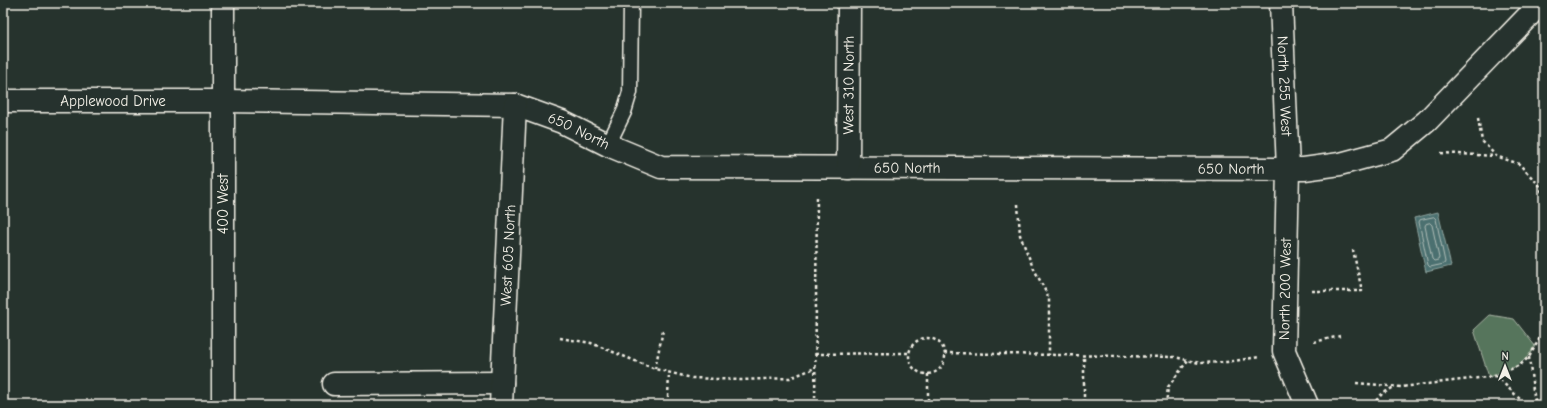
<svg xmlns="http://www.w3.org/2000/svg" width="1547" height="408" viewBox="0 0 1547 408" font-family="'Comic Neue',sans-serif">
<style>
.green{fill:#57745b;stroke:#a6b2a2}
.water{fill:#4b706f;stroke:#8fa49f}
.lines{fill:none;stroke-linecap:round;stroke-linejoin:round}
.shore{stroke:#b0bdb8;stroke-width:1}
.service-casing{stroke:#f4f1e8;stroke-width:17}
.minor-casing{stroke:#f4f1e8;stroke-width:25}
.tertiary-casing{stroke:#f4f1e8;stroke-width:25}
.path{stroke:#f4f1e8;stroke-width:2.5;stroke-dasharray:3 3;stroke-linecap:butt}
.service{stroke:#26332d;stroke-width:14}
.minor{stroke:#26332d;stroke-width:22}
.tertiary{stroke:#26332d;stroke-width:22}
.labels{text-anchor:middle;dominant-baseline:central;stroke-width:3;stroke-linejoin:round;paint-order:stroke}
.street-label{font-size:15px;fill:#f4f1e8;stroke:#26332d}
</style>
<rect width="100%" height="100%" fill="#26332d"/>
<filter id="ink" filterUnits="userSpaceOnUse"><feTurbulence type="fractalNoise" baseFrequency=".025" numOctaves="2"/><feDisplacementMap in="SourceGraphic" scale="8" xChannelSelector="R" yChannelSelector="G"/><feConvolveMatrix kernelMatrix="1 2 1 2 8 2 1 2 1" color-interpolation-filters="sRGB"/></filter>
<g filter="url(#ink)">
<path class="green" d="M 1490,315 L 1514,319 L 1535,346 C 1522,368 1511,368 1489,377 L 1474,330 Z"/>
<polygon class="water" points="1438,212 1451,266 1426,272 1414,218"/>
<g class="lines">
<g class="shore">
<polygon points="1434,217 1436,219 1445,262 1444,264 1430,267 1428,265 1419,222 1420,220"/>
<polygon points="1430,223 1432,225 1439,258 1438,260 1434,261 1432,259 1425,226 1426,224"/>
</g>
<g class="service-casing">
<polyline id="service" points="608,145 624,112 630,92 631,3"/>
</g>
<g class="minor-casing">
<g id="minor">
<path id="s1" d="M 1281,3 L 1288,169 L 1284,351 L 1307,405"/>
<path id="s2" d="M 3,101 L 223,101 L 515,105 L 562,122 L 608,145 L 661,167 L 1304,169 L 1340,164 L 1392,150 L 1427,121 L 1541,3"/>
<path id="s3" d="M 848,168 L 849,3"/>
<polyline points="334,384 502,383"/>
<path id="s4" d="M 501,405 L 515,105"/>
</g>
</g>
<g class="tertiary-casing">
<polyline id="tertiary" points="223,3 223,405"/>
</g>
<g class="path">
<polyline points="1478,118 1482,141 1496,156 1519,164 1540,186 1544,201"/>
<polyline points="1441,153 1495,156"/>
<polyline points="1018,204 1020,235 1032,265 1049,298 1049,355"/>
<polyline points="1312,291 1362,291 1353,250"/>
<polyline points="560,338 591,343 655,369 692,378 741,380 790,378 815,368"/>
<circle cx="927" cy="356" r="18"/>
<polyline points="1314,342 1340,336"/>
<polyline points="944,353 1175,357 1199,363 1227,362 1259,357"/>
<polyline points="815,354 909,353"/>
<polyline points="1529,357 1533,390 1536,405"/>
<polyline points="655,369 663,330"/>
<polyline points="928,374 928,402"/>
<polyline points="1496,376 1526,405"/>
<polyline points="1356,383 1401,387 1496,376 1520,365 1529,357 1540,338 1544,327"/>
<polyline points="668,397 669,373"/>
<polyline points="815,404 817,196"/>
<polyline points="1073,404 1084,404 1084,356"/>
<polyline points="1166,405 1168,387 1188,360"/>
<polyline points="1372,405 1382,394 1394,387"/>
</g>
<use href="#service" class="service"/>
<use href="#minor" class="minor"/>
<use href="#tertiary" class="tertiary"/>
</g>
</g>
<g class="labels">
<g class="street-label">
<text stroke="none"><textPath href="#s3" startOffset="83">West 310 North</textPath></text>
<text stroke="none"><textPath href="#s1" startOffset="83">North 255 West</textPath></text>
<text stroke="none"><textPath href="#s2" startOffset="110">Applewood Drive</textPath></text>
<text stroke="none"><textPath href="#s2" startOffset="581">650 North</textPath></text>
<text stroke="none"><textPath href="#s2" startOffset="917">650 North</textPath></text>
<text stroke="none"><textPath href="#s2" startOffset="1241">650 North</textPath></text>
<text transform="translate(223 204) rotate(-90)">400 West</text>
<text stroke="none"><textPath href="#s4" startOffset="150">West 605 North</textPath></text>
<text transform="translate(1285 289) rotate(-89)">North 200 West</text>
</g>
</g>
<rect width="1547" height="408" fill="none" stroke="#26332d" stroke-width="16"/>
<rect x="8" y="8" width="1531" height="392" fill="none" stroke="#f4f1e8" stroke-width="1.5" filter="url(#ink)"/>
<g transform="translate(1505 366)" stroke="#26332d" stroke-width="3" paint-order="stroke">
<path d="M0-3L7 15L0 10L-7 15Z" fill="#f4f1e8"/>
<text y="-6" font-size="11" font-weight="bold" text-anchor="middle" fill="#f4f1e8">N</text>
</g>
</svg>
